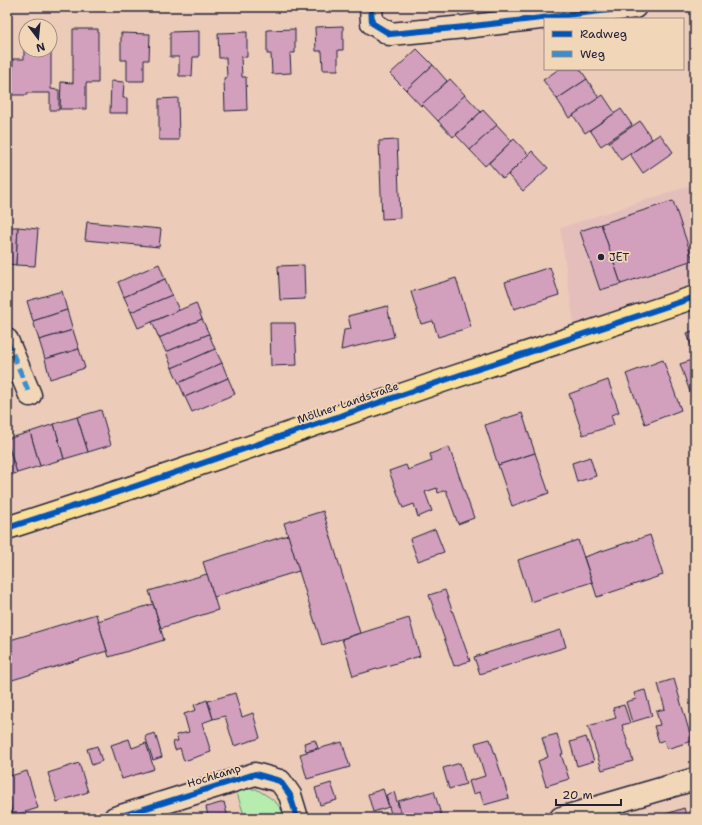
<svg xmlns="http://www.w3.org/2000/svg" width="702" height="825" viewBox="0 0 702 825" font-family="'Shantell Sans',sans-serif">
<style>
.built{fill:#e4beba}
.green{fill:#b6edaf;stroke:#6c8875}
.building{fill:#d2a0bd;stroke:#22223b}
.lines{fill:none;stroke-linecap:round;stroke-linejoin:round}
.minor-casing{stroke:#22223b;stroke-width:25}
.major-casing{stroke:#22223b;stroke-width:25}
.minor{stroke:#f2d6b8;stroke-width:22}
.major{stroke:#fadf96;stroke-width:22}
.quiet{stroke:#398ed0;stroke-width:5;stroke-dasharray:10 5;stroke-linecap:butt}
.cycleway-casing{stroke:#f2d6b8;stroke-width:8}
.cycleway{stroke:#0057b8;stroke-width:6}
.poi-dot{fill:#22223b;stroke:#f2d6b8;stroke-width:1.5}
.labels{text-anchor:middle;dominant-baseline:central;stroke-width:3.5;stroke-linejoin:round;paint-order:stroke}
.poi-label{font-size:11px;fill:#22223b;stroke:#f2d6b8;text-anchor:start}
.street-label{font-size:11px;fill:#22223b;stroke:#f2d6b8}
</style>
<rect width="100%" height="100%" fill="#eccbb9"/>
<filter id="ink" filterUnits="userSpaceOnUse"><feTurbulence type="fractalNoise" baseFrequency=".025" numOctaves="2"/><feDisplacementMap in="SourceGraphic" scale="8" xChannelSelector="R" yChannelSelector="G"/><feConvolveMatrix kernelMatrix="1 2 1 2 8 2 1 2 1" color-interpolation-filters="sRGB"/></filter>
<g filter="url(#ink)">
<polygon class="built" points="695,184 695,284 574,324 560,228"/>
<path class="green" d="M 256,789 C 269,797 280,802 285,818 L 245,818 L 236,790 Z"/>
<g class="building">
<polygon points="343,26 343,50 338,50 338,70 323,70 322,51 316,51 315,27"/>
<polygon points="24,28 26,28 26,50 50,50 50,28 51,28 51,89 59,90 59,110 50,110 50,93 27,93 27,95 12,95 13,59 24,59"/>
<polygon points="73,29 98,29 98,83 86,83 86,109 60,109 61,82 73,83"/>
<polygon points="295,29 295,53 290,53 291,73 272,74 271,54 267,54 267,30"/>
<polygon points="199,31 199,57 193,57 192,76 179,76 179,57 170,57 170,32"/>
<polygon points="247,32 247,57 241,57 242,77 246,77 247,110 225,111 224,78 227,77 226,58 219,58 218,33"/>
<polygon points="121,33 150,34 149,60 144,60 144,81 127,81 127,60 121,60"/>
<polygon points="417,49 433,65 406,90 390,74"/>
<polygon points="433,65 447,81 421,106 406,90"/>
<polygon points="559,69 580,69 587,79 557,99 543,80"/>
<polygon points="450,79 465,95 438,121 422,104"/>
<polygon points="587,79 599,98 569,118 557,99"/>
<polygon points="111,81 124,82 123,98 127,98 127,113 110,113"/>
<polygon points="465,95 481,112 453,137 438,121"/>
<polygon points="603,95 615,113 585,133 573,115"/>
<polygon points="178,98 179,140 159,140 159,99"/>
<polygon points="621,109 632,125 601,146 590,130"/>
<polygon points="483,110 497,125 470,150 456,135"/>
<polygon points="640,121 652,139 621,160 609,142"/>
<polygon points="497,125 512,141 485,166 470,150"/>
<polygon points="660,134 673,152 643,173 630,154"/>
<polygon points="514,139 529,155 503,179 489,163"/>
<polygon points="397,140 400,218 382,219 379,141"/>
<polygon points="532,151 548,168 523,191 508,175"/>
<polygon points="673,201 693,260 621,284 601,224"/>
<polygon points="695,203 695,221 690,205"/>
<polygon points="87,222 161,229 159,247 85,240"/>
<polygon points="601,224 621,284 600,290 580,231"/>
<polygon points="7,227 18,227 16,265 7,264"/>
<polygon points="18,227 38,229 35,266 16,265"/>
<polygon points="159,264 165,279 124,297 118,282"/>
<polygon points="304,265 305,299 280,300 278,266"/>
<polygon points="550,267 559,295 514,309 505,282"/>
<polygon points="456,278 471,327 438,337 433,321 421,324 411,292"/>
<polygon points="165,279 172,295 131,312 124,297"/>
<polygon points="62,291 67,310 33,321 27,301"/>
<polygon points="172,295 179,310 138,328 131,312"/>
<polygon points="196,303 202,319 159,338 152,322"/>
<polygon points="387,306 394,337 341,350 344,330 351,329 348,316"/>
<polygon points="67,310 73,330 39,340 33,321"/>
<polygon points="202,319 209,334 166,352 159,338"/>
<polygon points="270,323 295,323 297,365 271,366"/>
<polygon points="73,330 79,349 45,359 39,340"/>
<polygon points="695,330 695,357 687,333"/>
<polygon points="209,334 215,349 172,368 166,352"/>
<polygon points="79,349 85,368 50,379 45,359"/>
<polygon points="215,349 222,363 179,383 172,368"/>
<polygon points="695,359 695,406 680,364"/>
<polygon points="663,360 681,410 645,424 626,374"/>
<polygon points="222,363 228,378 185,397 179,383"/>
<polygon points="228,378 235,394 192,412 185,397"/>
<polygon points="608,380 619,412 611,415 614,425 583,435 569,394"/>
<polygon points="101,410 111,445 88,452 77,417"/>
<polygon points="522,413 535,453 498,465 485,425"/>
<polygon points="77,417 88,452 64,459 54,424"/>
<polygon points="54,424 64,459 40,466 30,432"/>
<polygon points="30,432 40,466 17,473 7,442 7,439"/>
<polygon points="7,442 17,473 7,476"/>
<polygon points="449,447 474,518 458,524 446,490 438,493 437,488 425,492 432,511 418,517 414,504 403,508 389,471 406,465 408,470 432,461 430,454"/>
<polygon points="535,453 549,493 512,506 498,465"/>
<polygon points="590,457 596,476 577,482 572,463"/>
<polygon points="323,511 360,633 322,645 284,523"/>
<polygon points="435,529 444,552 418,561 410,539"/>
<polygon points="288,535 299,571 214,597 203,562"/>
<polygon points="650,535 663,575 597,597 584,557"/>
<polygon points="578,540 592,582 531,602 518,560"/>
<polygon points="207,574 218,610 161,628 149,591"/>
<polygon points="445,590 470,661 454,666 429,595"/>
<polygon points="153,604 164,640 109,657 98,621"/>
<polygon points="96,614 107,651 9,681 7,674 7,641"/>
<polygon points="409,618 420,656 353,676 342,639"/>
<polygon points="561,630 566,647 480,674 474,657"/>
<polygon points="7,674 11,686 7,688"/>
<polygon points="674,679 692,741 667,749 664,740 659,742 654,726 660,725 656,711 665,709 658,684"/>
<polygon points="645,690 652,716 632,722 626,702 636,699 634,693"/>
<polygon points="235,693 242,717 253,713 260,738 234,746 225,716 213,719 208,701"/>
<polygon points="207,700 213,719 202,723 211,752 184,761 180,748 175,750 173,742 178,741 176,735 189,732 184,714 196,710 194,705"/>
<polygon points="624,705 630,723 622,725 633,761 602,770 588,726 616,718 613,708"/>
<polygon points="155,733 162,757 153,760 145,736"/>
<polygon points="557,734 563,754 561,754 569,779 546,786 538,761 548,757 542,738"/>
<polygon points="586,737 594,761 577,766 570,742"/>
<polygon points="129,739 132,748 146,743 154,769 122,779 111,745"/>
<polygon points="490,739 509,798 484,805 480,792 473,794 469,781 485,776 475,743"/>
<polygon points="315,740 318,748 306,751 304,743"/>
<polygon points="342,742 350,767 307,779 300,754"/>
<polygon points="97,746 102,761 92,765 87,749"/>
<polygon points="79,763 88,792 57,802 48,773"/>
<polygon points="460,763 466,784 449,789 443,768"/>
<polygon points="27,771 38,808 13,816 7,796 7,777"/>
<polygon points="331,783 337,800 320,805 315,788"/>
<polygon points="383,789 389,807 373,812 368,794"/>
<polygon points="434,791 442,818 402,818 398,801"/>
<polygon points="394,792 401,815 392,818 386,795"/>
<polygon points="7,796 13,816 7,818"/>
<polygon points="224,802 228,818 202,818 208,816 206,807"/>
<polygon points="684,808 687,818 661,818 660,816"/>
<polygon points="368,815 369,818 358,818"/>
</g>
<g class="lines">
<g class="minor-casing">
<g id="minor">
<polyline points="371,7 372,23 390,34 465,27 635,7"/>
<polyline points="7,340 30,395"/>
<polyline points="115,818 255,774 280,781 290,795 297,818"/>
<polyline points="561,818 695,779"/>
</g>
</g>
<g class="major-casing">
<polyline id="major" points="7,528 136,486 448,379 695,297"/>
</g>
<use href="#minor" class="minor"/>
<use href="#major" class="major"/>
<polyline class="quiet" points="7,340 30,395"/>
<g class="cycleway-casing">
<g id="cycleway">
<polyline points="371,7 372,23 390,34 465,27 635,7"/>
<polyline points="7,528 136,486 448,379 695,297"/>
<polyline points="115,818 255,774 280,781 290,795 297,818"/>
</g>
</g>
<use href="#cycleway" class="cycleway"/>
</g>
</g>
<circle class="poi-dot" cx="601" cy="257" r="4"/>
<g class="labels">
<g class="poi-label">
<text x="609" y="257">JET</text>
</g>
<g class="street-label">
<text transform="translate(348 403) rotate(-19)">Möllner Landstraße</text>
<text transform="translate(214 776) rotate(-17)">Hochkamp</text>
</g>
</g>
<rect width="702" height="825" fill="none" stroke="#f2d6b8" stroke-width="24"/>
<rect x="12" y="12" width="678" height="801" fill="none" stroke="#22223b" stroke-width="1.5" filter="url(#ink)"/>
<rect x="544" y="18" width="140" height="52" fill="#f2d6b8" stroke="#9f8e86"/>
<rect x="552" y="31" width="20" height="6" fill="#0057b8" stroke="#9f8e86"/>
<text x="580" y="38" font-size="12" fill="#22223b">Radweg</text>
<rect x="552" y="51" width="20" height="6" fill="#398ed0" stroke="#9f8e86"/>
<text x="580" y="58" font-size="12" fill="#22223b">Weg</text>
<g transform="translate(38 38) rotate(164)"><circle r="19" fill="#f2d6b8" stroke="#9f8e86"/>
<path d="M0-3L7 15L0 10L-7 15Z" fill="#22223b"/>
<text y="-6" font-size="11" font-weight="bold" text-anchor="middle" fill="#22223b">N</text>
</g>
<path d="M556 799v6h65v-6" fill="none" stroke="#22223b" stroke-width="2"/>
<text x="562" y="799" font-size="12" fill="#22223b" stroke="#f2d6b8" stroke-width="3" paint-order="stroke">20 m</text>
</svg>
